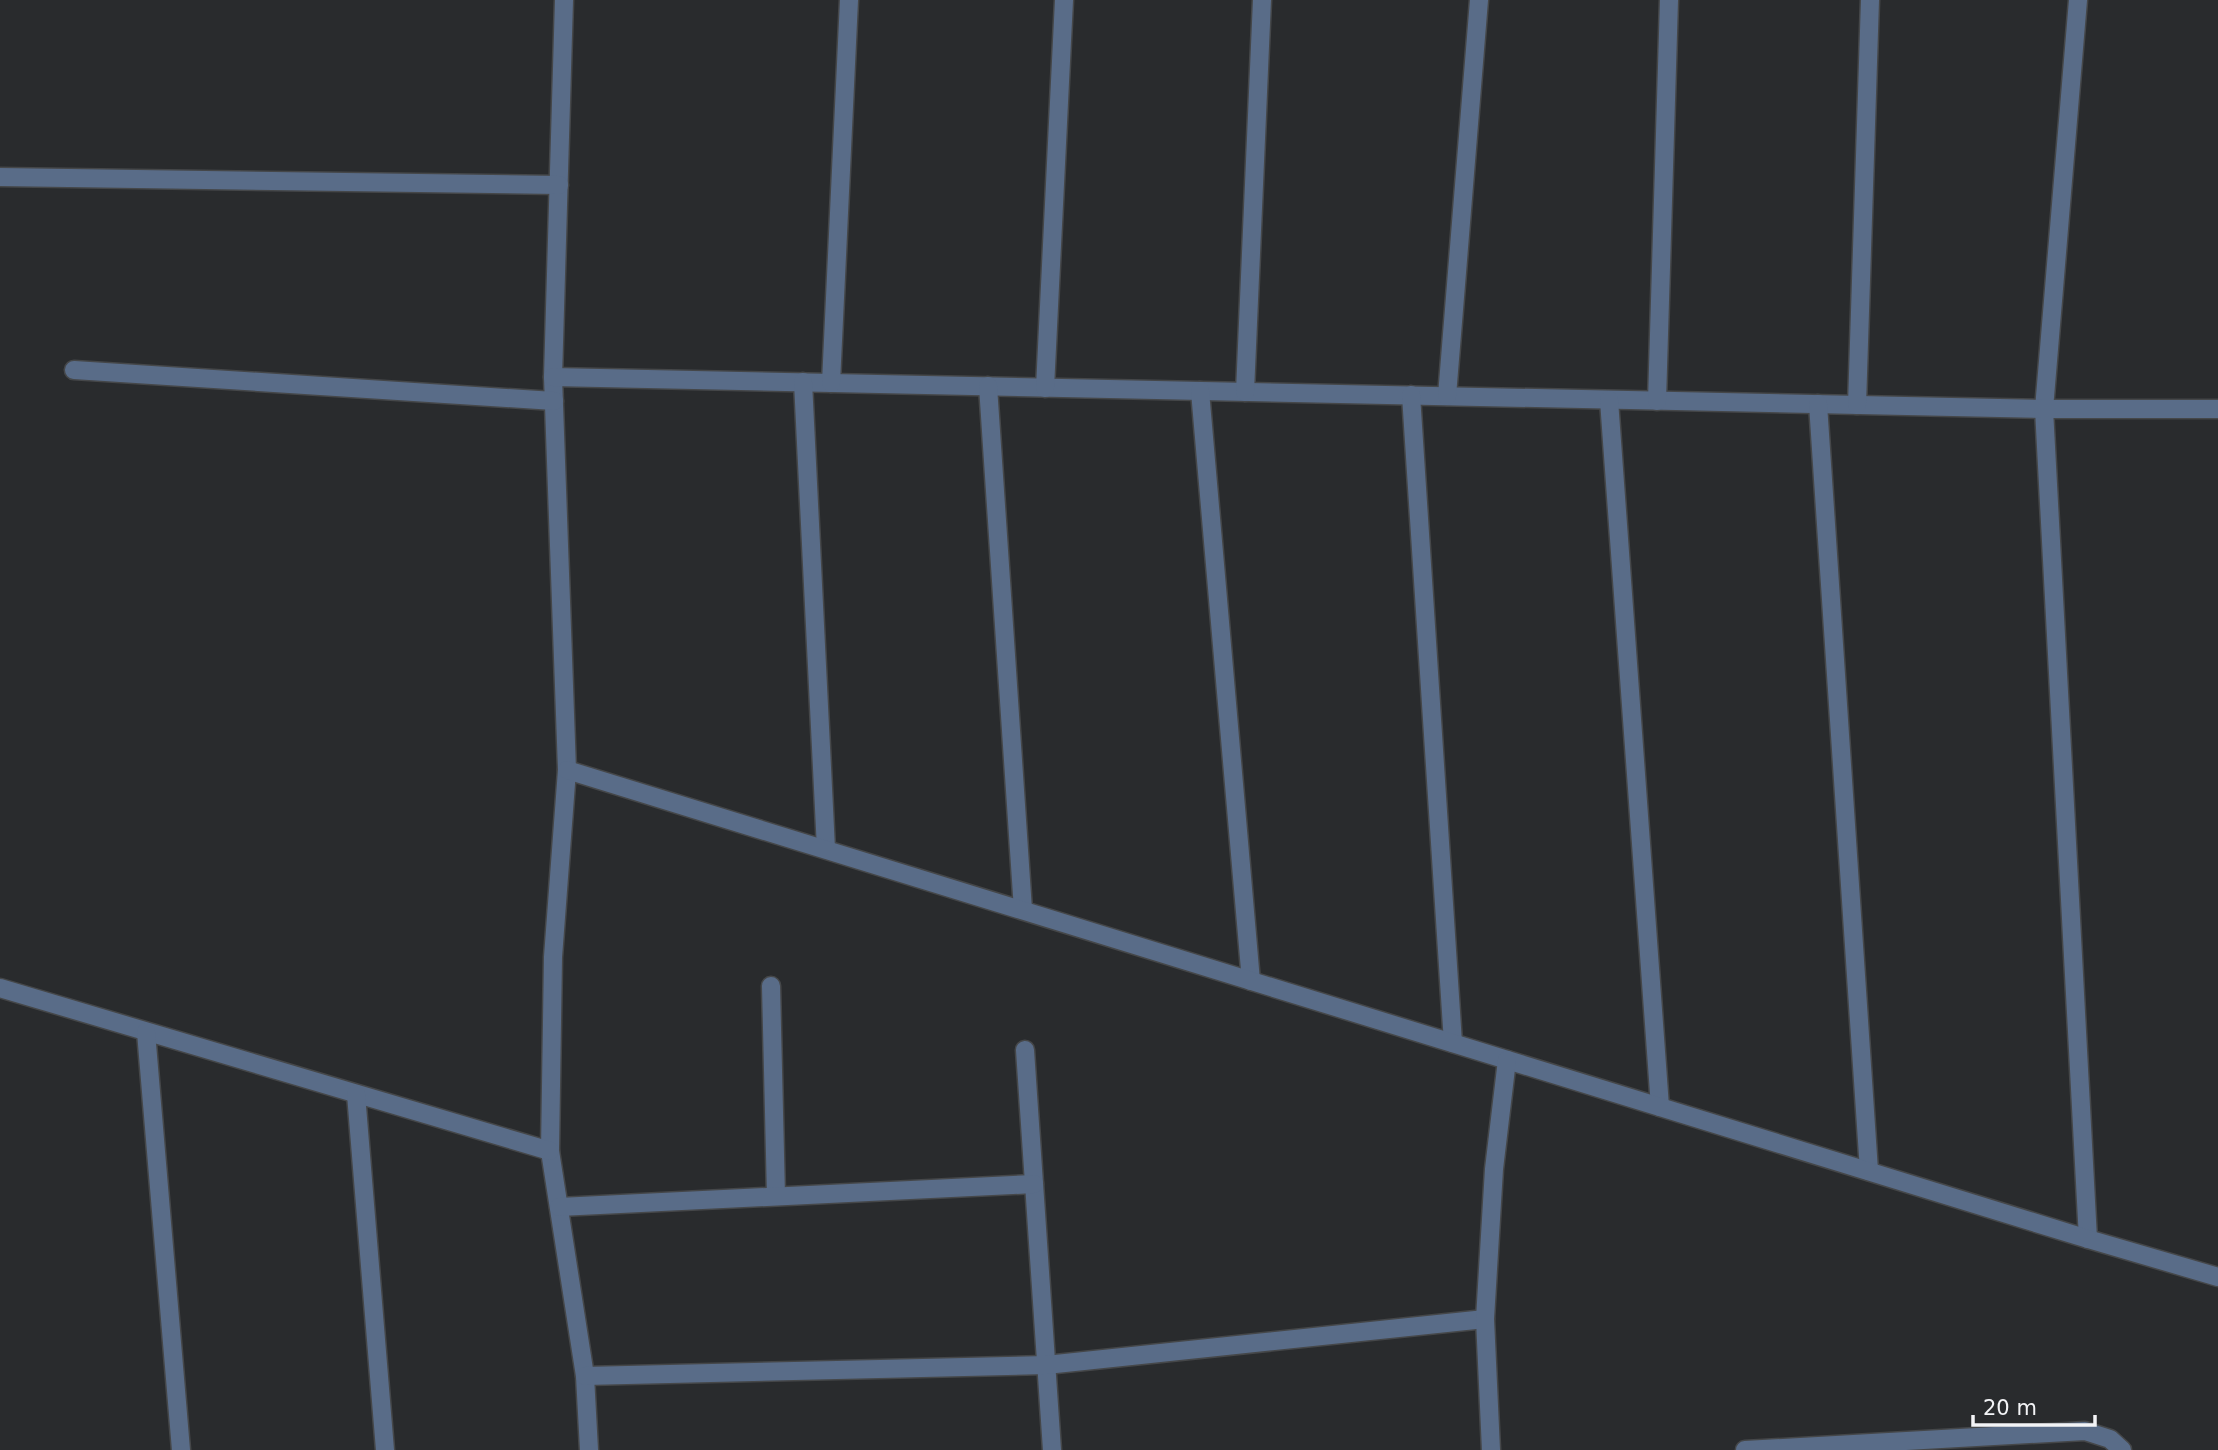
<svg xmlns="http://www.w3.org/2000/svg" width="2218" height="1450" viewBox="0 0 2218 1450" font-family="'DejaVu Sans',sans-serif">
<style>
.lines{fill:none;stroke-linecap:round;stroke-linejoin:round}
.street-casing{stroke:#454749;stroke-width:21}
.street{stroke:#596c88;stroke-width:18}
</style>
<rect width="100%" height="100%" fill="#292b2d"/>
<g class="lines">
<g class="street-casing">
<g id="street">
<polyline points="564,0 553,377 567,770 553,957 550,1151 585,1376 589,1450"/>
<polyline points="2078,0 2044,409 2088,1239"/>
<polyline points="0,177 559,185"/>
<polyline points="74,370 554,401"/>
<polyline points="553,377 2044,409 2218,409"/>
<polyline points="803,382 826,849"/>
<polyline points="831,383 849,0"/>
<polyline points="988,386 1023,910"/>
<polyline points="1045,388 1064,0"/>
<polyline points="1200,391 1251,981"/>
<polyline points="1245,392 1262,0"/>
<polyline points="1411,395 1453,1043"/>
<polyline points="1447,396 1479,0"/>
<polyline points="1609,400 1660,1107"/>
<polyline points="1657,401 1669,0"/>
<polyline points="1818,404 1869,1171"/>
<polyline points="1857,405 1870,0"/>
<polyline points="567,770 2088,1239 2218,1277"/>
<polyline points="771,986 776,1196"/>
<polyline points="0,988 550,1151"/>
<polyline points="146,1032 181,1450"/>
<polyline points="1025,1050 1052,1450"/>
<polyline points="356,1094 385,1450"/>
<polyline points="559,1207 1034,1184"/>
<polyline points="585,1376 1046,1365 1485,1319"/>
<polyline points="1491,1450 1485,1319 1494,1169 1507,1060"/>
<polyline points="1745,1450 2085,1431 2110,1439 2122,1450"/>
</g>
</g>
<use href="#street" class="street"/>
</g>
<path d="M1973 1415v10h122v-10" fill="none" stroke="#f3f4f6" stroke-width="3.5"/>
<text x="1983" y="1415" font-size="21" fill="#f3f4f6" stroke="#292b2d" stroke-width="5" paint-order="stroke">20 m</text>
</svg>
